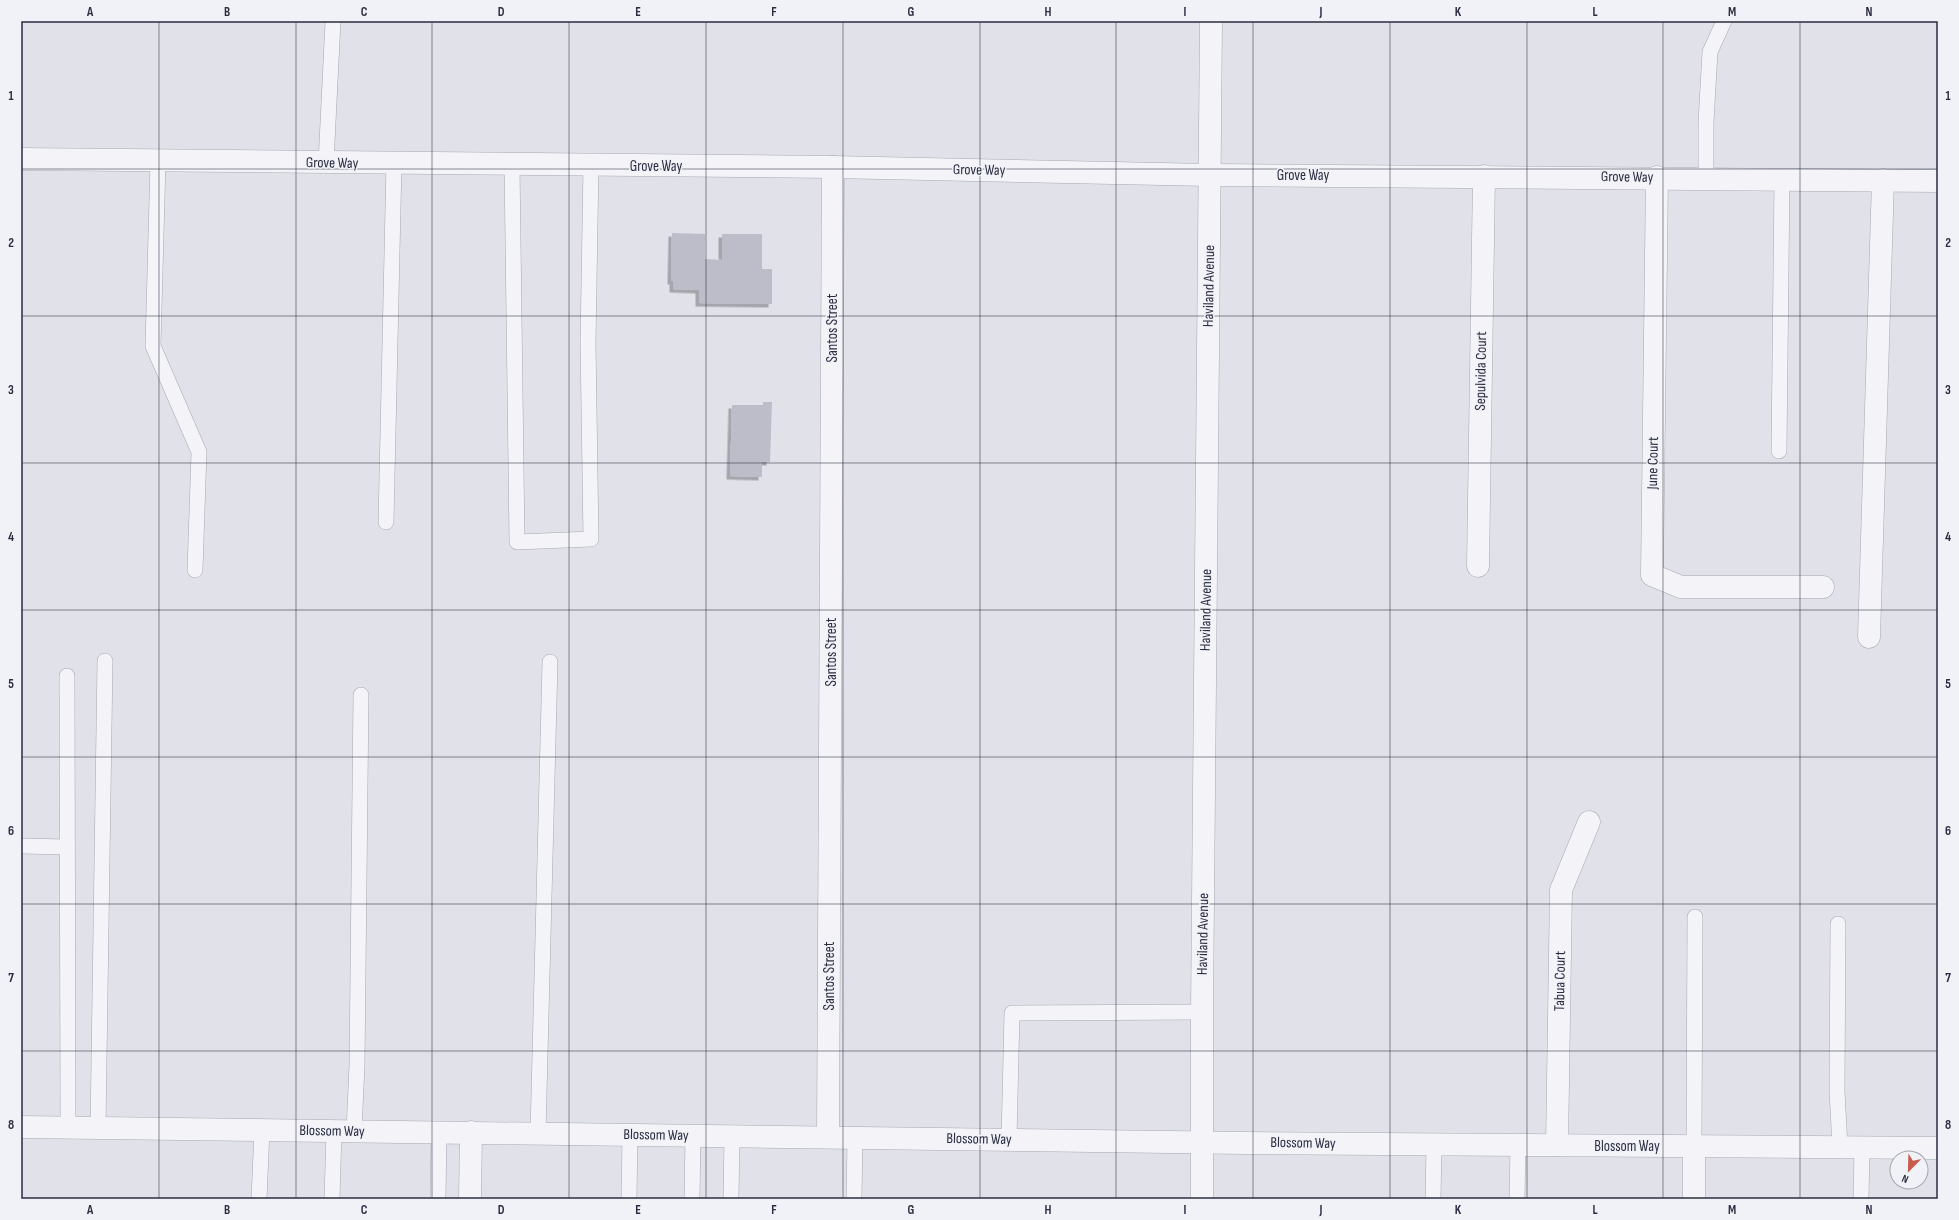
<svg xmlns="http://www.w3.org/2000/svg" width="1959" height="1220" viewBox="0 0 1959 1220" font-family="'Sofia Sans Condensed',sans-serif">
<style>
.building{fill:#bcbdc9;filter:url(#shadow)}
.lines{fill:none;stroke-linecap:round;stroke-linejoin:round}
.service-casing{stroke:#a6a8b3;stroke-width:16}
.minor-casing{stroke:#a6a8b3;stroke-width:23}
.tertiary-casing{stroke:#a6a8b3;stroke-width:23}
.service{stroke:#f4f4f8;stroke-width:15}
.minor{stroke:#f4f4f8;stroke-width:22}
.tertiary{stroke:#f4f4f8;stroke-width:22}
.grid{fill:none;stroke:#2a2c40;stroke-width:1;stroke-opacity:0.55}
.labels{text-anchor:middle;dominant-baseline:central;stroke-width:3;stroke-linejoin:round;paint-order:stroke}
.street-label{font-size:15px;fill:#2a2c40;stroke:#f1f2f7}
.neatline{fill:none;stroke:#2a2c40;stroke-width:1.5}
.grid-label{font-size:13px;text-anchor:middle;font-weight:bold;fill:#2a2c40}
</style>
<defs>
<filter id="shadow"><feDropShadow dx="-3.5" dy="3.5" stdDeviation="0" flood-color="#0004"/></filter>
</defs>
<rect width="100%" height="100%" fill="#e1e2e9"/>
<g class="building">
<polygon points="672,233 705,234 705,259 722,260 722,234 762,234 762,269 772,269 772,304 699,303 699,290 673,289 673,281 671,281"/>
<polygon points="763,402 772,402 770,462 762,462 762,477 730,476 732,405 763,405"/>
</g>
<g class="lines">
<g class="service-casing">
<g id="service">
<polyline points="158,161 153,346 199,452 195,570"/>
<polyline points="326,163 333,21"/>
<polyline points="512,165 517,542 591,539 588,343 591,165"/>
<polyline points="1706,178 1706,122 1710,52 1724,21"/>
<polyline points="1779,451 1782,179"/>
<polyline points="386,522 394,163"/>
<polyline points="67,676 68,1128"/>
<polyline points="21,846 67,847"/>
<polyline points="1838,924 1837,1091 1840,1147"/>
<polyline points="98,1128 105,661"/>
<polyline points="354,1131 357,1065 361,695"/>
<polyline points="538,1133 550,662"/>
<polyline points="1009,1140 1012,1013 1202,1012"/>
<polyline points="1694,1146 1695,917"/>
<polyline points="259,1199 262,1130"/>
<polyline points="332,1199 334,1131"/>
<polyline points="438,1199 439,1132"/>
<polyline points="629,1199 630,1134"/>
<polyline points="692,1199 693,1136"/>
<polyline points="731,1199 732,1136"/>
<polyline points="854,1199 855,1137"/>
<polyline points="1433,1199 1434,1145"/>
<polyline points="1517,1199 1518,1144"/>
<polyline points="1861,1199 1862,1147"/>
</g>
</g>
<g class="minor-casing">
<g id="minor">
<polyline points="1657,177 1652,575 1681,587 1823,587"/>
<polyline points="1478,566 1484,176"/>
<polyline points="1869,637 1883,180"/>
<polyline points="21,1127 1245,1143 1938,1148"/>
<polyline points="828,1137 833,167"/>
<polyline points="1557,1145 1561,890 1589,822"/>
<polyline points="470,1199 471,1132"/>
<polyline points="1202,1199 1202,1012 1211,21"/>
<polyline points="1694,1199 1694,1146"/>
</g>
</g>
<g class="tertiary-casing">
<polyline id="tertiary" points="21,159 833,167 1210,175 1938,181"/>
</g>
<use href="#service" class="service"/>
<use href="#minor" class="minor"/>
<use href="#tertiary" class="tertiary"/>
</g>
<path class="grid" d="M 159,21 L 159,1199M 296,21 L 296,1199M 432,21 L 432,1199M 569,21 L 569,1199M 706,21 L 706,1199M 843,21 L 843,1199M 980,21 L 980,1199M 1116,21 L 1116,1199M 1253,21 L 1253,1199M 1390,21 L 1390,1199M 1527,21 L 1527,1199M 1663,21 L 1663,1199M 1800,21 L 1800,1199M 21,169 L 1938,169M 21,316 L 1938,316M 21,463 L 1938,463M 21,610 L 1938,610M 21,757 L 1938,757M 21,904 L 1938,904M 21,1051 L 1938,1051"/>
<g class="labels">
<g class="street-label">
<text transform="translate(332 163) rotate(1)">Grove Way</text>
<text x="656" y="166">Grove Way</text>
<text transform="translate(979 170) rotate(1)">Grove Way</text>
<text x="1303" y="175">Grove Way</text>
<text transform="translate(1627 177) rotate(1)">Grove Way</text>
<text transform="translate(1209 286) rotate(-89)">Haviland Avenue</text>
<text transform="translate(832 328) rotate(-90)">Santos Street</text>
<text transform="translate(1481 371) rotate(-89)">Sepulvida Court</text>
<text transform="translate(1653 463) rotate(-89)">June Court</text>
<text transform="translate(1206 610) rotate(-89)">Haviland Avenue</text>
<text transform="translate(831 652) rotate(-90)">Santos Street</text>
<text transform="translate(1203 934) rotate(-89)">Haviland Avenue</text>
<text transform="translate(829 976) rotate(-90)">Santos Street</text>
<text transform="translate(1560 981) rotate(-89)">Tabua Court</text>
<text transform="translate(332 1131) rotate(1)">Blossom Way</text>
<text transform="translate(656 1135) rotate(1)">Blossom Way</text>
<text transform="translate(979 1139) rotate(1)">Blossom Way</text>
<text transform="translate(1303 1143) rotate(1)">Blossom Way</text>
<text x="1627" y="1146">Blossom Way</text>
</g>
</g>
<rect width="1959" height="1220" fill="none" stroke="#f1f2f7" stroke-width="44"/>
<g transform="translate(1909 1170) rotate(203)"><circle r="19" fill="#f1f2f7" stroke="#a1a3ae"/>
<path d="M0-3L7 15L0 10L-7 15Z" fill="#c85b4c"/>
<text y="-6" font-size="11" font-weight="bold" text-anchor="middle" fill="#2a2c40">N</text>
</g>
<rect x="22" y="22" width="1915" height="1176" class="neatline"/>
<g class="grid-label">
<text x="90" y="16">A</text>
<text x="227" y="16">B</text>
<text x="364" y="16">C</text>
<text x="501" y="16">D</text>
<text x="638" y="16">E</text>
<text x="774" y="16">F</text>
<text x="911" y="16">G</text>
<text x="1048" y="16">H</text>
<text x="1185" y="16">I</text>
<text x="1321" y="16">J</text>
<text x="1458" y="16">K</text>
<text x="1595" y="16">L</text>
<text x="1732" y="16">M</text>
<text x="1869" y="16">N</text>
<text x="11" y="100">1</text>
<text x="1948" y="100">1</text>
<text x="11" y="247">2</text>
<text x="1948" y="247">2</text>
<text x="11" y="394">3</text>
<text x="1948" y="394">3</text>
<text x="11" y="541">4</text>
<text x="1948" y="541">4</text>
<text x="11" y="688">5</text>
<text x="1948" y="688">5</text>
<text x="11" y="835">6</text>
<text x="1948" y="835">6</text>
<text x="11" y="982">7</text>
<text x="1948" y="982">7</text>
<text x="11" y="1129">8</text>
<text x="1948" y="1129">8</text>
<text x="90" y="1214">A</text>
<text x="227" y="1214">B</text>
<text x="364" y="1214">C</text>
<text x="501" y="1214">D</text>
<text x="638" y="1214">E</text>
<text x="774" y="1214">F</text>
<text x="911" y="1214">G</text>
<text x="1048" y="1214">H</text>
<text x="1185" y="1214">I</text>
<text x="1321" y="1214">J</text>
<text x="1458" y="1214">K</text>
<text x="1595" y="1214">L</text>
<text x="1732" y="1214">M</text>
<text x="1869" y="1214">N</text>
</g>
</svg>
